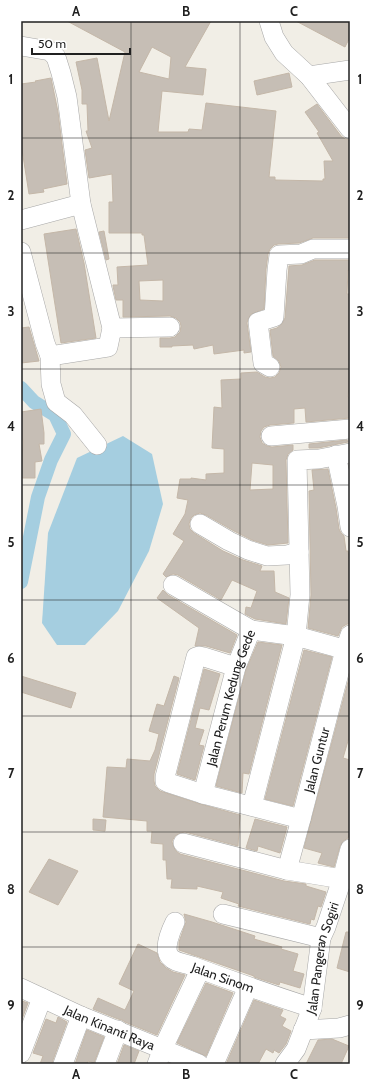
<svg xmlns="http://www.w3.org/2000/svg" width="371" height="1085" viewBox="0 0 371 1085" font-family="Cabin,sans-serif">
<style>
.water{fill:#a5cee0}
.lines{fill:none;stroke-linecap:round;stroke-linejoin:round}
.canal{stroke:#a5cee0;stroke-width:14}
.building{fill:#c6beb5;stroke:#c4b7a8;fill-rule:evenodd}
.minor-casing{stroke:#a7a7a7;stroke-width:20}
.minor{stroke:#fff;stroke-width:19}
.grid{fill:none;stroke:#202020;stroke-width:1;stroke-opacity:0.55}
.labels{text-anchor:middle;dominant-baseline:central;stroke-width:3.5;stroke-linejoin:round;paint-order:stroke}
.street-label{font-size:13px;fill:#202020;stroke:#fff}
.neatline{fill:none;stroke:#202020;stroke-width:1.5}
.grid-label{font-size:13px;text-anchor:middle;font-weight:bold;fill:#202020}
</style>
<rect width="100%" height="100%" fill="#f1eee6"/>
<polygon class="water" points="123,436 152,454 163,504 149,551 118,611 85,645 57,645 42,623 48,533 77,458"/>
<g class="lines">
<polyline class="canal" points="21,388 34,402 55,415 64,434 51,460 38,497 21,582"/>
</g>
<g class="building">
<path d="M 67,21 L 211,21 L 185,67 L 206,69 L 203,95 L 162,91 L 158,132 L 188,132 L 189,129 L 202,130 L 206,103 L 276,111 L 269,177 L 275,177 L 275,180 L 323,181 L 323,179 L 325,179 L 324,161 L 333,161 L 317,133 L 319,132 L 305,112 L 317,104 L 341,136 L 345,139 L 350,140 L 350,238 L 313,238 L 299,243 L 278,244 L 274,245 L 270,249 L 268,254 L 266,269 L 264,309 L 251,314 L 248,319 L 247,323 L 251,352 L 244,353 L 244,350 L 214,354 L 213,345 L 194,349 L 193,345 L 172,346 L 172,347 L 160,347 L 160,338 L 170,338 L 175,337 L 180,332 L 181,326 L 180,322 L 176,318 L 170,316 L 123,317 L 123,300 L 116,300 L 113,286 L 113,285 L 118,285 L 117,267 L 148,265 L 144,235 L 142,235 L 142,233 L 109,233 L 109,202 L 113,202 L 112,174 L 89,178 L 85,150 L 92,148 L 86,131 L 88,131 L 87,104 L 82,104 L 82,90 L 76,62 L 97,58 L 109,121 L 125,52 ZM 152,47 L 171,57 L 169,79 L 139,72 ZM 163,280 L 163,301 L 140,300 L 139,281 Z"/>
<polygon points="296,21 350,21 350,37 345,47"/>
<polygon points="289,73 292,87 257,95 254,81"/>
<polygon points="51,78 58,112 67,184 43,189 44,192 29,194 21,143 21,84 36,82 35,81"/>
<polygon points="76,229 84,263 96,338 61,343 44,234"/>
<polygon points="104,231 109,259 106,260 99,232"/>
<path d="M 315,260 L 350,260 L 350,270 L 348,270 L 347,294 L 350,294 L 350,375 L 348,397 L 350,397 L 350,418 L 306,422 L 305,408 L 294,409 L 294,423 L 270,425 L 264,427 L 261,431 L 260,437 L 262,443 L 267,446 L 272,447 L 293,445 L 293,450 L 288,454 L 286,460 L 288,543 L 268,545 L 252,540 L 234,531 L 206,515 L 200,513 L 194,515 L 191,518 L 189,524 L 190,529 L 194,533 L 223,551 L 243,560 L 262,566 L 260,571 L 274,571 L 275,592 L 289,598 L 286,624 L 255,619 L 245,614 L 246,607 L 251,608 L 257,591 L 232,580 L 221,600 L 178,575 L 173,574 L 166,577 L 163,574 L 184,541 L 173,534 L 185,514 L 188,500 L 177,498 L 180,479 L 191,479 L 191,478 L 206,480 L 206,474 L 224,473 L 224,449 L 212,448 L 214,407 L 222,408 L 221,380 L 241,379 L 241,373 L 257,372 L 265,377 L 270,378 L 275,377 L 279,373 L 281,367 L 279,361 L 273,356 L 270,330 L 277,328 L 282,324 L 285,318 L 289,266 L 302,265 ZM 252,463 L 273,465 L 273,489 L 250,490 Z"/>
<polygon points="29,327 39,361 21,363 21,328"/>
<polygon points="41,409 44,433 44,444 39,444 42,461 35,462 35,478 21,478 23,442 21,427 21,412"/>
<polygon points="347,440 348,442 318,448 309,448 309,444"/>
<polygon points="328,469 336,508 339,529 341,533 344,536 346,551 348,551 350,564 350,624 347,624 342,627 338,636 308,628 311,595 309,491 314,490 312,470"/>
<polygon points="163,590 168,595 237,635 230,653 206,646 195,646 199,628 157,598"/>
<polygon points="258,642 282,645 249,774 243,773 242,793 216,786 246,670"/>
<polygon points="304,650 332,657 293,806 265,799"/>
<polygon points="204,669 220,674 209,710 200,708 195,728 204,730 199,745 204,746 195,780 177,774"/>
<polygon points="21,676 76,693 71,708 21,692"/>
<polygon points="174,676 179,678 154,774 154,781 155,786 160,791 166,793 200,804 240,815 238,846 185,832 180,833 175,836 172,841 173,846 176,851 180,854 284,881 306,884 306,886 326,892 321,907 318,906 314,920 311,919 310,924 238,906 239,904 221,898 223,892 197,886 197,889 171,888 172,879 167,879 166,860 163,860 163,844 151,843 152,831 147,831 147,821 103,817 107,767 126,768 127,759 150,761 155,750 159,734 149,731 157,704 164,706"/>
<polygon points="349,678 350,678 350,734 343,758 350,760 350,831 348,838 343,841 340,846 334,867 318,863 322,853 304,848"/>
<polygon points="93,819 106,820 105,831 93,830"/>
<polygon points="255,819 287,827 280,853 258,846 257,851 246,848"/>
<polygon points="49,859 78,871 58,905 29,892"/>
<polygon points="184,914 212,922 255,936 254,939 282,947 281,949 298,954 293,971 304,974 300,988 280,982 279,985 254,977 254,976 179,950 179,942 186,922"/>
<polygon points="346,932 350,932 350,972 337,968"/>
<polygon points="138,944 157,953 160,962 166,968 173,972 185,975 157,1035 125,1022 122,1020 118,1019 93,1009 98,998 125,1010 134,991 119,984"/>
<polygon points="206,983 233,993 206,1056 177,1043"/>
<polygon points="254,1000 283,1010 280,1016 286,1019 282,1026 291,1031 286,1044 279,1053 274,1050 273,1053 266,1049 258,1064 226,1064"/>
<polygon points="21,1001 22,1001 28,1003 21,1022"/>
<polygon points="58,1017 67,1022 53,1060 52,1064 40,1064 43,1056 33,1053 46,1019 56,1023"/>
<polygon points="87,1030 104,1037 94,1063 88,1061 87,1064 75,1064"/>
<polygon points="332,1039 349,1046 341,1064 306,1064 318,1040"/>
<polygon points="124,1045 139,1051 134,1064 117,1064"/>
</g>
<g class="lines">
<g class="minor-casing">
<g id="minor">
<polyline points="269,21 274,37 284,53 309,76 350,129"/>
<polyline points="21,46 50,51 56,57 61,73 67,97 81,204 112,328 108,347 50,356"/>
<polyline points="309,76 350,70"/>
<polyline points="21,220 81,204"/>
<polyline points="21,252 45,343 50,356 51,384 56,402 73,415 97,445"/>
<polyline points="112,328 170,327"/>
<polyline points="270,367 263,363 258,322 274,317 277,270 279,255 301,254 313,249 350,249"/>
<polyline points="271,436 350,429"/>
<polyline points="336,455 347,506 350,527"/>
<polyline points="200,524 229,541 248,550 267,556 287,555 299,552"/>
<polyline points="173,585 251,630"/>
<polyline points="236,667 204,657 199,656 196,657 165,777 165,781 169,783 203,794 301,819"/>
<path id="s1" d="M 203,794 L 236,667 L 251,630 L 296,636 L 350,651"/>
<polyline points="252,806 296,636 300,595 297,460 319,459 350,453"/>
<polyline points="183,843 287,870 342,879"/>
<path id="s2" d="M 287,870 L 301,819 L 345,650 L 350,635"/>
<polyline points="223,914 321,938"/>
<path id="s3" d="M 175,922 C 171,930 163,949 170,957 C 175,963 185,963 192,966 C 232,981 272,995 312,1008"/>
<path id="s4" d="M 21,988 L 81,1016 L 199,1064"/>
<polyline points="303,1030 339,1028 350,1025"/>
<polyline points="21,1053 42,998"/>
<polyline points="63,1064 81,1016"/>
<polyline points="105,1064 118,1030"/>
<polyline points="157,1064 163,1048 200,970"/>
<polyline points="214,1064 248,987"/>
<path id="s5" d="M 285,1064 L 296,1049 L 312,1008 L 321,938 L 326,927 L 342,879 L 350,849"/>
</g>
</g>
<use href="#minor" class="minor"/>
</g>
<path class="grid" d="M 131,21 L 131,1064M 240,21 L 240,1064M 21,138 L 350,138M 21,253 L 350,253M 21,369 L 350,369M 21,485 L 350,485M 21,600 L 350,600M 21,716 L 350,716M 21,832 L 350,832M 21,947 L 350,947"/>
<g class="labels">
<g class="street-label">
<text stroke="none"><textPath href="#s1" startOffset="100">Jalan Perum Kedung Gede</textPath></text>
<text stroke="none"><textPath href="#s2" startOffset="114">Jalan Guntur</textPath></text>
<text stroke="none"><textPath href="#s5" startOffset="114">Jalan Pangeran Sogiri</textPath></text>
<text stroke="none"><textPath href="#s3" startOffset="94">Jalan Sinom</textPath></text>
<text stroke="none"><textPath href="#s4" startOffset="97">Jalan Kinanti Raya</textPath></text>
</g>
</g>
<rect width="371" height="1085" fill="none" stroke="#ffffff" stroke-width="44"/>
<path d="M32 48v6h98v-6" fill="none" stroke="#202020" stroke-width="2"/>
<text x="38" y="48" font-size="12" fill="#202020" stroke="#ffffff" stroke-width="3" paint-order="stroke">50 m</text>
<rect x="22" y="22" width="327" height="1041" class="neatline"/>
<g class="grid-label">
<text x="76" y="16">A</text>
<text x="186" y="16">B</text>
<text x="294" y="16">C</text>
<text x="11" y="84">1</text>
<text x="360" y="84">1</text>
<text x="11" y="200">2</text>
<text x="360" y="200">2</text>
<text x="11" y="316">3</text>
<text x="360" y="316">3</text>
<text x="11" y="431">4</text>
<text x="360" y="431">4</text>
<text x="11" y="547">5</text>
<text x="360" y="547">5</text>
<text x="11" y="663">6</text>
<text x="360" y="663">6</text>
<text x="11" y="778">7</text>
<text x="360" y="778">7</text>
<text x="11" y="894">8</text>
<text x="360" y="894">8</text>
<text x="11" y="1010">9</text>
<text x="360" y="1010">9</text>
<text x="76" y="1079">A</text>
<text x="186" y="1079">B</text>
<text x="294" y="1079">C</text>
</g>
</svg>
